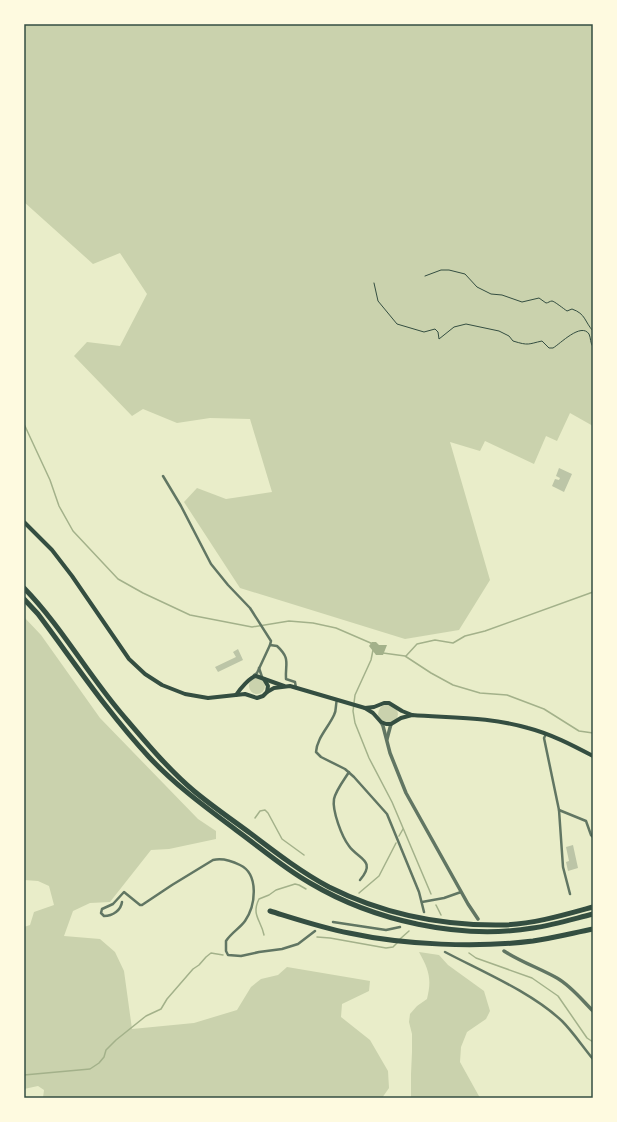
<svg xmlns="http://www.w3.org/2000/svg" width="617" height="1122" viewBox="0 0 617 1122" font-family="Figtree,sans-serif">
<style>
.green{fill:#cad2ad}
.water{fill:#a3b18a}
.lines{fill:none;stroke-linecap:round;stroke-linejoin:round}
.stream{stroke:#a3b18a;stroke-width:1.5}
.building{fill:#bcc5a7}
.path{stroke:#344e41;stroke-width:1}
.minor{stroke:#617663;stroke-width:2.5}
.tertiary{stroke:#617663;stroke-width:3.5}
.secondary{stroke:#344e41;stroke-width:4}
.motorway{stroke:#344e41;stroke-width:5}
.neatline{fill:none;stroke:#344e41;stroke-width:1.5}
</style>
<rect width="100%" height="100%" fill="#e9edc9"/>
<g class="green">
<polygon points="24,24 593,24 593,426 570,413 557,441 546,436 534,464 485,441 480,451 450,442 490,580 459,630 405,639 240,588 184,502 197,488 226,499 272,492 250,419 210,418 177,423 143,409 132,416 74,356 87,342 120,346 147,294 120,253 93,264 24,202"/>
<polygon points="24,617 41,635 100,718 198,819 216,831 216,839 169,849 151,850 110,902 90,903 73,911 64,936 100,939 115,952 124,971 132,1029 194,1023 237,1010 251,987 261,979 278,975 287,967 370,981 369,991 342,1004 341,1017 370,1040 388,1071 389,1088 382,1098 43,1098 44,1090 38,1086 24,1089 24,927 30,925 34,912 54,905 49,886 38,881 24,880"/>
<circle cx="257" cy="686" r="8"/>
<circle cx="388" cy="714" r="10"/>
<path d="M 419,952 L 439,955 L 448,965 L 484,991 L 490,1011 L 486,1019 L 467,1032 L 461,1047 L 460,1062 L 480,1098 L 411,1098 L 411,1074 L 412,1052 L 412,1034 L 409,1022 L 410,1014 L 417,1006 L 427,999 C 432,979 429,970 419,952 Z"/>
</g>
<polygon class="water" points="372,642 376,642 379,645 387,645 383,655 376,655 369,646"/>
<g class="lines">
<g class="stream">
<polyline points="24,424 50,480 59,506 73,531 118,579 143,593 190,615 252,627 289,621 313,623 336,628 373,644"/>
<polyline points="373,650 371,660 355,695 353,711 355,723 369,758 392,802 431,894"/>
<polyline points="383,653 405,656 431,673 453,685 480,693 507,695 544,709 579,731 593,733"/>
<polyline points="406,656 417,644 435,640 453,643 465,636 485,631 593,592"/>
<polyline points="255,818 260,811 265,810 268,813 282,839 304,855"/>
<polyline points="399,836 403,829"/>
<polyline points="359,893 379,876 396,843"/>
<polyline points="436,905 441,915"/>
<path d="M 264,935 C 261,920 251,915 259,899 L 269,895 L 276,890 L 295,884 L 299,885 L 306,889"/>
<polyline points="317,937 330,938 386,948 393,947 398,942"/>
<polyline points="400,939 409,931"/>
<polyline points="469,953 476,958 532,978 558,996 587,1038 593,1042"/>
<polyline points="24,1075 90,1069 99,1063 104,1057 106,1050 116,1040 146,1016 161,1009 167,999 193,969 199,965 206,957 211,953 223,955"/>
</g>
</g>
<g class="building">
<polygon points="559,468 572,474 564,492 552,486 555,479 559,480 560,478 556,476"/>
<polygon points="238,649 243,660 218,672 215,667 236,657 233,652"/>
<polygon points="573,845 578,868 568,871 566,862 569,861 566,847"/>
</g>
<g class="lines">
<g class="path">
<path d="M 425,276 L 441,270 L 449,270 L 465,274 L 477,287 L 491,294 L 502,295 L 522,302 L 539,298 L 546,303 C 548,303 550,301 552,301 C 554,301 564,309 567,311 L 572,309 C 586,314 584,321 593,331"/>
<path d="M 374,283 L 378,301 L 397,324 L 424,332 L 435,329 L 438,332 L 439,339 L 454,327 L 466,324 L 499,331 L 509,336 L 513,341 C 529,346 528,344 542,341 L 549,348 L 553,348 C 560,344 581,322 589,334 C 591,338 590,343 593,347"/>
</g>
<g class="minor">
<polyline points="163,476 181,506 211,564 228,585 250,608 271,641 270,645 257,673 254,675"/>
<path d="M 270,645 L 277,646 C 291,659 285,663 286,679 L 295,682 L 296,688"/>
<polyline points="259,668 262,677"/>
<path d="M 337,700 C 335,705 337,710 334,715 C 328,728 317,738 316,752 L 321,757 L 345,769 L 354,777 L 387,814 L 419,892 L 424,912"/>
<polyline points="546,734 544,738 559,810 563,867 570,894"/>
<path d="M 349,772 C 344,780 336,790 334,799 C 332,811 342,837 349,846 C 358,859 377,860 360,880"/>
<polyline points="559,810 586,821 591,835 593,837"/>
<path d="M 122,902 C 121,910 113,916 104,916 L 101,913 L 102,909 L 113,904 L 124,892 L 140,905 L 142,905 L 172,885 L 213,860 C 221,858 232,861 240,865 C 259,874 256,905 245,921 C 240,928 231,933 226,941 L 226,951 L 228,955 L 241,956 L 259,952 L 282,949 L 298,944 L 315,931"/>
<polyline points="422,902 444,898 461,892"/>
<polyline points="333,922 386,930 400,927"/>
<path d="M 445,952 C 483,972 531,992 562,1021 C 573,1032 583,1047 593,1059"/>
</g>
<g class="tertiary">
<polyline points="381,722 383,726 390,753 406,793 468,904 478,919"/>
<polyline points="387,739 391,724"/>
<path d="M 504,951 C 521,962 539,968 557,978 C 571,986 582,1000 593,1011"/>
</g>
<g class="secondary">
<path d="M 24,522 L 52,550 L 72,576 L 129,659 L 145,674 L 162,685 L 185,694 L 208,698 L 245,694 L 257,698 L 263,696 L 267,692 L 274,688 L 290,686 L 365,708 L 373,713 L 381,722 L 386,724 L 391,724 L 401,718 L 412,715 C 451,718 491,717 528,728 C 551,734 572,745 593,756"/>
<polyline points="264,679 268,686 267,692"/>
<path d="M 236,695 C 240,689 250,677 256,676 L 284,686"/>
<polyline points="365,708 374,707 384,703 389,703 402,711 412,715"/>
</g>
<g class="motorway">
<path d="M 24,588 C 61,626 87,673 121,713 C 144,740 167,768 194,791 C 212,806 231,819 250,833 C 275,852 301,872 329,887 C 383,914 443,926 503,925 C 534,924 564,915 593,907"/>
<path d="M 24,599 L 38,614 C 74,662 108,713 149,757 C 176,786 208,809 240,833 C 263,850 285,869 310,883 C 374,921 460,940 533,928 C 554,925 573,919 593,914"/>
<path d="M 270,911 C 296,919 323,928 349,933 C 404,945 478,948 533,941 C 553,938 573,933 593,929"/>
</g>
</g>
<rect width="617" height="1122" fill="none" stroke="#fefae0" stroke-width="50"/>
<rect x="25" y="25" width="567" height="1072" class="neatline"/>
</svg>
